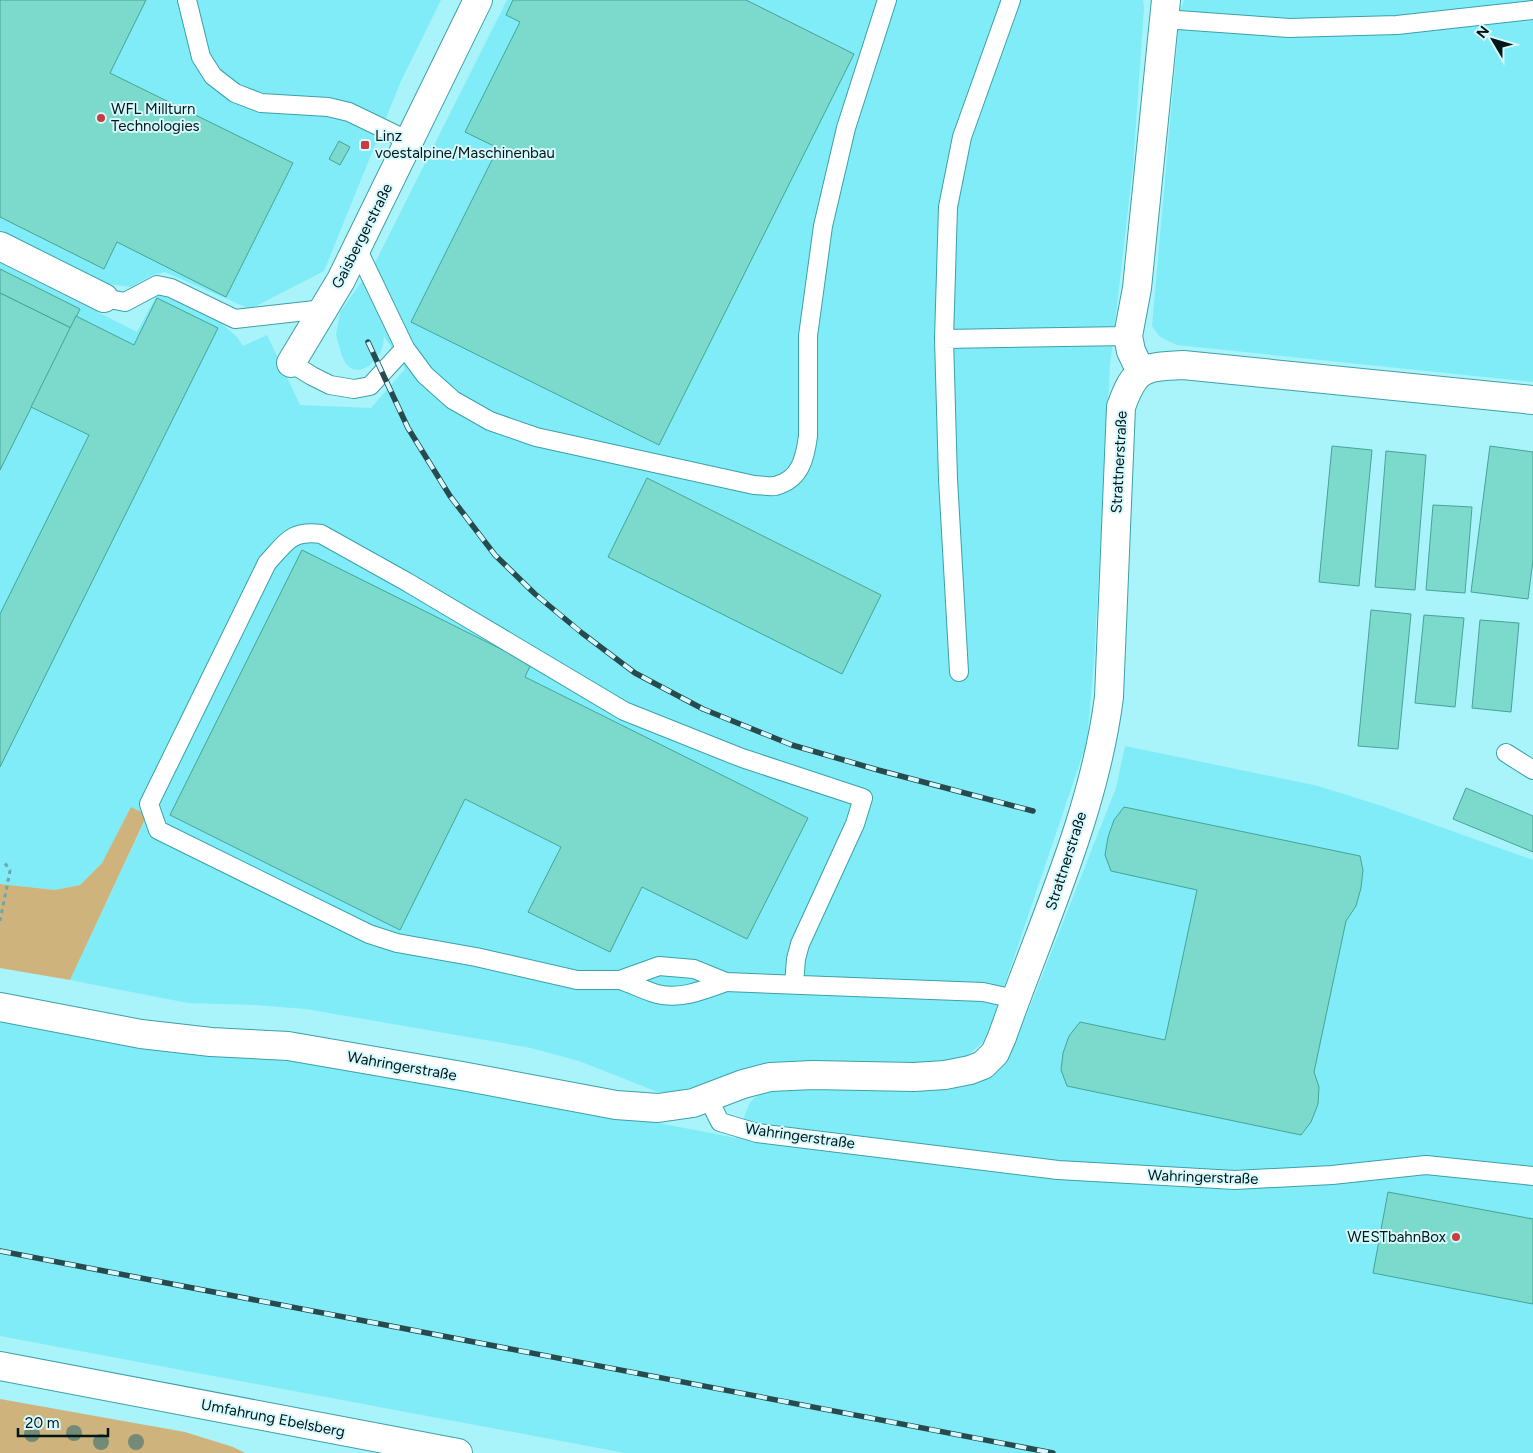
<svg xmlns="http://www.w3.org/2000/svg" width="1533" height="1453" viewBox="0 0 1533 1453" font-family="Figtree,sans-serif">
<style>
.built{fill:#7fecf7}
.green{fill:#cfb37d}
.building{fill:#7cdacc;stroke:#44a497}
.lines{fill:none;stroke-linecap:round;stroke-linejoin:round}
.lane-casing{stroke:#3ca0a9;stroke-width:20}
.street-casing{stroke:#3ca0a9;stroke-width:30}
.primary-casing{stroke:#3ca0a9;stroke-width:30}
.path{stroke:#6ea6ab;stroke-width:3;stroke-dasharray:4 4;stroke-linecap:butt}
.lane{stroke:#fff;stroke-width:18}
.street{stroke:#fff;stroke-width:28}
.primary{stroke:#fff;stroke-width:28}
.rail-casing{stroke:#274a4e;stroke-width:5.5}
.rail{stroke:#d6f9fd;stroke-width:4;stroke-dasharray:11;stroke-linecap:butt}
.tree{fill:#738a77}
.poi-dot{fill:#cb3c3f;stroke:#d6f9fd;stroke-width:2}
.labels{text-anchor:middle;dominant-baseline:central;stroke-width:4;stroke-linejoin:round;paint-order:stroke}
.poi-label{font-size:15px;fill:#00171a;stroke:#d6f9fd;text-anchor:start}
.street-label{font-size:15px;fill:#00171a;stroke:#d6f9fd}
</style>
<rect width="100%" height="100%" fill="#a9f3fa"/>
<g class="built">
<polygon points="0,0 441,0 401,81 324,271 250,309 165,272 152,275 131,287 108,284 0,230"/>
<polygon points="507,0 1143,0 1144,8 1133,166 1110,366 1094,661 1087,742 992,1022 983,1042 968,1055 948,1065 700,1086 671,1092 658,1092 579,1061 531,1048 306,1009 255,1005 188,1003 70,980 147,816 131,808 102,863 80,885 55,890 0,884 0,263 137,332 158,293 221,323 237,337 243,346 267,335 300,405 371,408 405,369 384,336 383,346 380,353 369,366 360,370 352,369 346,364 342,356 336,335 340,312 375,263"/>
<polygon points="1184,0 1533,0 1533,382 1177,345 1160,337 1152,326 1180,11"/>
<polygon points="1125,746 1318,786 1382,806 1533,860 1533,1453 625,1453 0,1336 0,1019 312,1059 431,1079 736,1138 750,1102 760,1093 775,1088 949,1090 975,1082 1011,1047 1027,1014 1116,788"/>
</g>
<g class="green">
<polygon points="131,807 147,815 70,980 0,968 0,884 55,890 80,885 102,863"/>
<polygon points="0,1399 185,1432 233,1447 245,1453 0,1453"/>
</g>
<g class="building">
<polygon points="0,0 146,0 110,73 293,163 226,297 117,242 104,269 0,217"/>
<polygon points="513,0 746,0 854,54 659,445 411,322 498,148 465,132 520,22 506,15"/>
<polygon points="339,141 350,147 340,165 329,159"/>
<polygon points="0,269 80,309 71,328 0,293"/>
<polygon points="0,293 71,328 0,470"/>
<polygon points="157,298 218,328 0,767 0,614 89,435 31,407 76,316 134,345"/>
<polygon points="1332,446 1372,450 1359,586 1319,582"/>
<polygon points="1490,446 1533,452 1533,560 1528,599 1471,592"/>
<polygon points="1386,451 1426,455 1415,590 1375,587"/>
<polygon points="647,478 881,595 842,674 608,557"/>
<polygon points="1433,505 1472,507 1465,593 1426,590"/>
<polygon points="302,550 531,664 525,677 808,818 747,939 642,887 610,952 528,912 561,847 465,799 400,930 170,815"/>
<polygon points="1371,610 1411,614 1398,749 1358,746"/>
<polygon points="1424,615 1464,618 1455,707 1415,703"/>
<polygon points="1480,620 1519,623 1511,712 1472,708"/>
<polygon points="1466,788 1533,816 1533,852 1453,819"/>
<polygon points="1124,807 1360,856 1363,870 1361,888 1356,906 1346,921 1314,1072 1319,1087 1318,1104 1311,1122 1301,1135 1067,1086 1061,1070 1063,1053 1069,1036 1080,1022 1165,1040 1197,890 1111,871 1105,855 1108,837 1114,820"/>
<polygon points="1388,1192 1533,1219 1533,1304 1373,1273"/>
</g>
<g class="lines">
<g class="lane-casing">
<g id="lane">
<polyline points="187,0 201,57 213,76 235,93 261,103 328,107 349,112 409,141"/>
<polyline points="1164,19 1289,28 1397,25 1533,10"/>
<path d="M 357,248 L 405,348 L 425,375 L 453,400 L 490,421 L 536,437 L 754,485 C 761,485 769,487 775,486 C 800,480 805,459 808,436 L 808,336 L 823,226 L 846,128 L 887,0"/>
<polyline points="104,298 125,302 157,285 171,288 235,319 324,309"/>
<polyline points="944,339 948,207 962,137 1011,0"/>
<polyline points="291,363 312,376 330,385 354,389 370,386 405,348"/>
<polyline points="959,672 948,479 944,339 1128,336"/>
<polyline points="1506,753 1533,770"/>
<path d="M 620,980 C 632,984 644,990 657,994 C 681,1000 703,990 726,982"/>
<path d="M 794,984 L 796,959 L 800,944 L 855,824 L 863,798 L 742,758 L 624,711 L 407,582 L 321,534 C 290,530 286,543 267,563 L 149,804 L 158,830 L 369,934 L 397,943 L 476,957 L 577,980 L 620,980 L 659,966 L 694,969 L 726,982 L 983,992 L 1015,999"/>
<polyline points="708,1098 720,1122 757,1133 1058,1170 1235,1180 1332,1175 1426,1165 1533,1176"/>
</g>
</g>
<g class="street-casing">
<g id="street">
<polyline points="0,246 104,298"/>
<polyline points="291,363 341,280 478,0"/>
<polyline points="1141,372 1131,351 1128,336 1137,288 1166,0"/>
<path d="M 0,1007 L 141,1034 L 211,1042 L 288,1046 L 462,1076 L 616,1105 L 658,1108 L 693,1103 L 743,1084 L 770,1077 L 813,1075 L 914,1077 L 945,1075 L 970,1070 L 983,1065 L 995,1053 L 1002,1037 C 1041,926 1094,815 1109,697 L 1121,407 C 1135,368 1142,367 1183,365 L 1533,400"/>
</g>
</g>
<g class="primary-casing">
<polyline id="primary" points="0,1366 458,1453"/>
</g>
<polyline class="path" points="0,921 10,871 3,860"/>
<use href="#lane" class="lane"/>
<use href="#street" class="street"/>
<use href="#primary" class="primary"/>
<g class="rail-casing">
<g id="rail">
<polyline points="368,342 408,428 450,496 495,555 535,594 582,633 635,673 703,709 792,745 878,770 1033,811"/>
<polyline points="0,1251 1053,1453"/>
</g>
</g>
<use href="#rail" class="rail"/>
</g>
<g class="tree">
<circle cx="74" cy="1433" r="8"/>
<circle cx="32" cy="1434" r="8"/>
<circle cx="101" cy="1442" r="8"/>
<circle cx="136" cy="1442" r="8"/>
</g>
<g class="poi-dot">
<circle cx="101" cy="118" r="5"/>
<rect x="360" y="140" width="10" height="10" rx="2.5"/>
<circle cx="1456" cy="1237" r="5"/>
</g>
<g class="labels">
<g class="poi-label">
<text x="111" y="109">WFL Millturn<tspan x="111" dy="17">Technologies</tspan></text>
<text x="375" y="136">Linz<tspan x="375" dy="17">voestalpine/Maschinenbau</tspan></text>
<text x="1446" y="1237" text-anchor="end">WESTbahnBox</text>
</g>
<g class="street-label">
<text transform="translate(362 236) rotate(-63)">Gaisbergerstraße</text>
<text transform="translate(1119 462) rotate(-87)">Strattnerstraße</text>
<text transform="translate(1066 861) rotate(-72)">Strattnerstraße</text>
<text transform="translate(402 1066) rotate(10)">Wahringerstraße</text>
<text transform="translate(800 1136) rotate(8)">Wahringerstraße</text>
<text transform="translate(1203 1177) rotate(2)">Wahringerstraße</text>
<text transform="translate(273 1418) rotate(11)">Umfahrung Ebelsberg</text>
</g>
</g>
<g transform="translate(1493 40) rotate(308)" stroke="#d6f9fd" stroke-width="4" paint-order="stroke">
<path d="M0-4L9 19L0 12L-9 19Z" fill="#00171a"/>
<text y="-8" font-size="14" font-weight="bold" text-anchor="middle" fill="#00171a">N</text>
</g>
<path d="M18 1428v8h90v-8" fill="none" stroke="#00171a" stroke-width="2.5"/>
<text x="25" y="1428" font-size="15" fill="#00171a" stroke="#d6f9fd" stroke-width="4" paint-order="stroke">20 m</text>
</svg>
